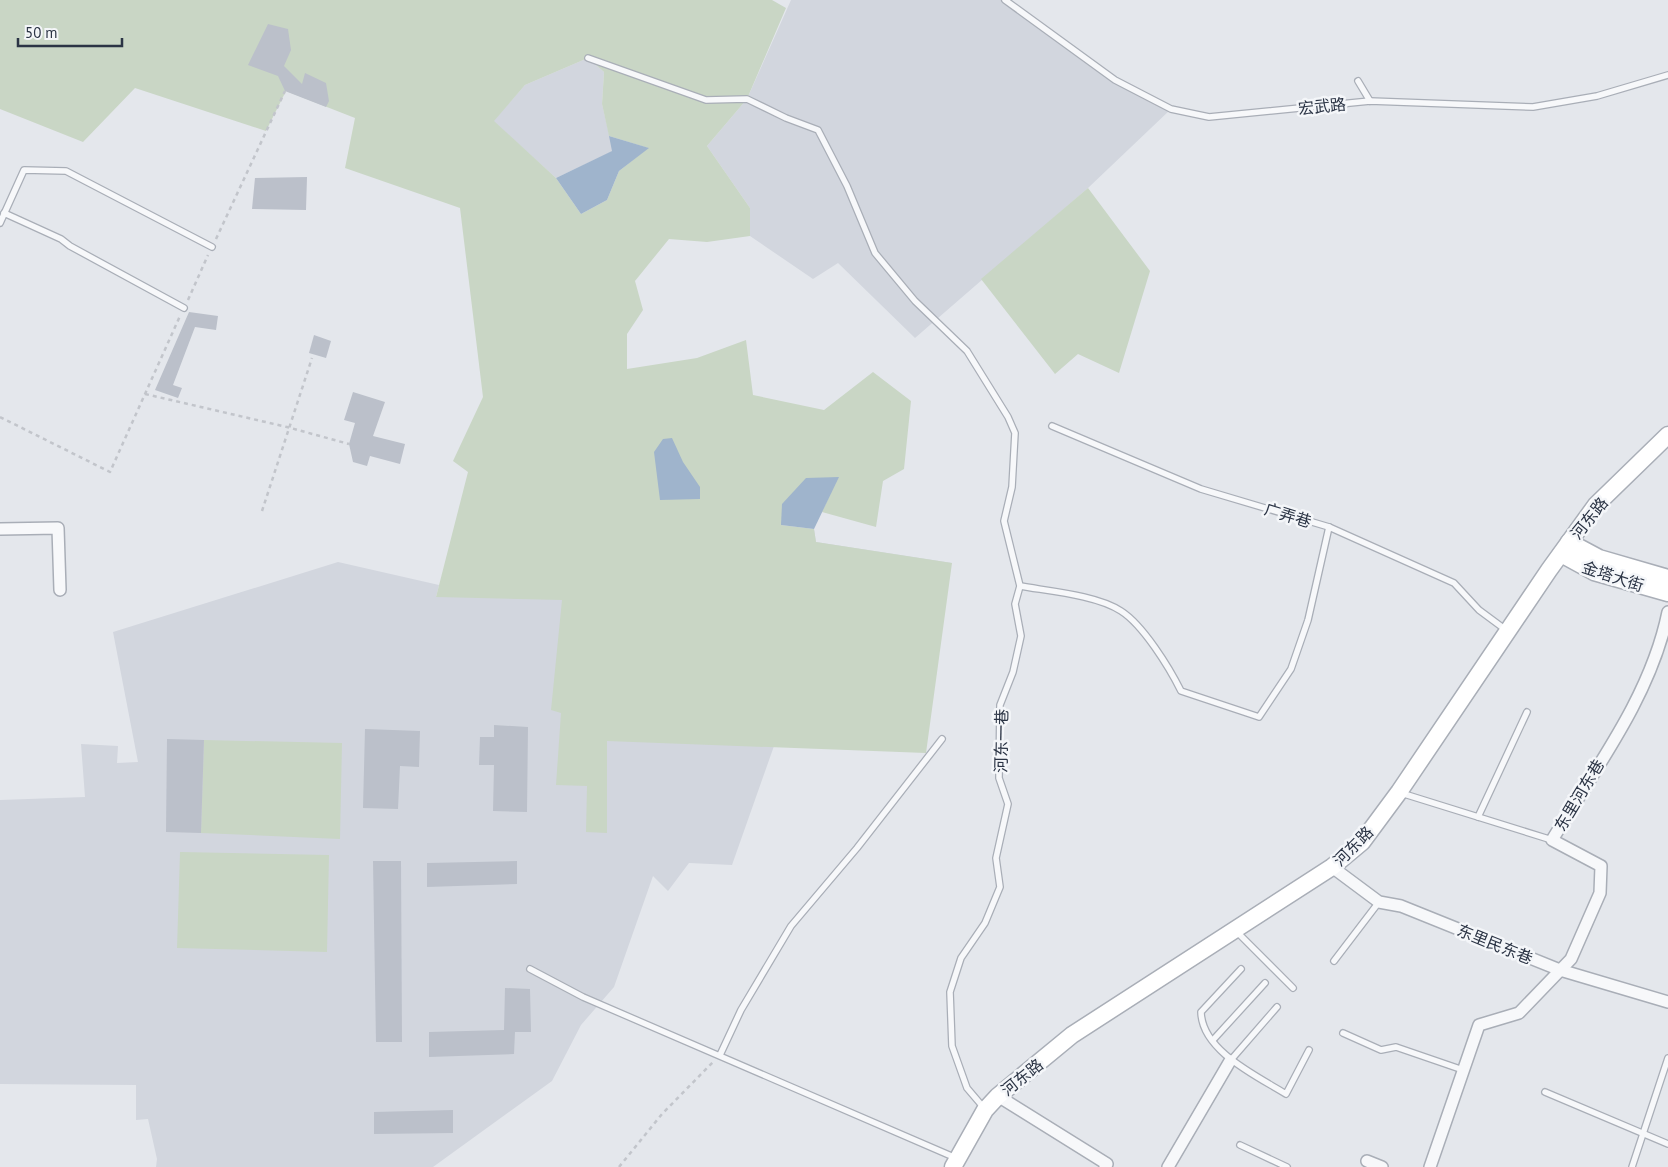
<svg xmlns="http://www.w3.org/2000/svg" width="1668" height="1167" viewBox="0 0 1668 1167" font-family="'PT Sans','Noto Sans SC',sans-serif">
<style>
.built{fill:#d2d6de}
.green{fill:#c9d6c5;fill-rule:evenodd}
.water{fill:#9fb4cc}
.building{fill:#bbc0ca}
.lines{fill:none;stroke-linecap:round;stroke-linejoin:round}
.service-casing{stroke:#a9aeb7;stroke-width:8}
.minor-casing{stroke:#a9aeb7;stroke-width:14}
.secondary-casing{stroke:#a9aeb7;stroke-width:19}
.path{stroke:#c2c5cb;stroke-width:2.5;stroke-dasharray:4 4;stroke-linecap:butt}
.service{stroke:#f7f8fa;stroke-width:5.5}
.minor{stroke:#f7f8fa;stroke-width:11}
.secondary{stroke:#fff;stroke-width:16}
.labels{text-anchor:middle;dominant-baseline:central;stroke-width:5;stroke-linejoin:round;paint-order:stroke}
.street-label{font-size:16px;fill:#2b3445;stroke:#f4f6f9}
</style>
<rect width="100%" height="100%" fill="#e4e7ec"/>
<g class="built">
<polygon points="791,0 1005,0 1115,80 1171,109 1088,188 915,338 838,263 813,279 750,236 750,208 707,146 747,99"/>
<polygon points="588,58 604,72 602,104 613,151 556,178 493,121 525,85"/>
<polygon points="814,529 816,542 952,563 774,746 732,865 689,863 668,891 653,876 614,987 581,1025 552,1081 433,1167 156,1167 157,1159 148,1119 136,1120 136,1085 0,1084 0,800 85,797 81,744 118,746 117,763 138,762 113,632 338,562 439,585 436,597"/>
</g>
<g class="green">
<path d="M 0,0 L 772,0 L 786,8 L 747,99 L 707,146 L 750,208 L 750,236 L 707,242 L 669,239 L 635,281 L 643,310 L 627,334 L 627,369 L 697,358 L 746,340 L 753,395 L 824,410 L 873,372 L 911,401 L 904,469 L 883,481 L 876,527 L 822,512 L 838,477 L 781,525 L 814,529 L 816,542 L 952,563 L 926,753 L 607,741 L 607,833 L 586,832 L 587,786 L 556,785 L 561,713 L 551,710 L 562,600 L 436,597 L 468,472 L 453,461 L 483,397 L 460,208 L 345,168 L 355,118 L 286,91 L 266,131 L 135,88 L 83,142 L 0,109 ZM 588,58 L 604,72 L 602,104 L 609,136 L 648,148 L 619,171 L 607,200 L 581,214 L 556,178 L 494,121 L 525,85 Z"/>
<polygon points="1088,188 1150,271 1119,373 1078,354 1055,374 981,279"/>
<polygon points="204,740 342,743 340,839 201,833"/>
<polygon points="180,852 329,855 327,952 177,948"/>
</g>
<g class="water">
<polygon points="609,136 649,148 619,171 607,200 581,214 556,178 612,151"/>
<polygon points="672,438 683,462 700,487 700,499 660,500 654,452 663,439"/>
<polygon points="839,477 814,529 781,525 782,504 806,478"/>
</g>
<g class="building">
<polygon points="268,24 288,29 291,50 284,66 302,84 305,73 326,83 329,101 326,107 285,91 278,76 248,65"/>
<polygon points="307,177 306,210 252,209 255,178"/>
<polygon points="189,312 218,316 216,330 195,327 173,385 182,388 178,398 155,390"/>
<polygon points="314,335 331,341 326,358 309,353"/>
<polygon points="353,392 385,402 373,436 405,444 400,464 370,456 367,466 353,462 349,444 355,423 344,420"/>
<polygon points="494,725 528,727 527,812 493,811 494,765 479,765 480,737 494,737"/>
<polygon points="365,729 420,731 419,767 400,766 398,809 363,808"/>
<polygon points="167,739 204,740 201,833 166,832"/>
<polygon points="373,861 401,861 402,1042 376,1042"/>
<polygon points="517,861 517,884 427,887 427,863"/>
<polygon points="505,988 530,989 531,1032 515,1032 514,1054 429,1057 429,1032 504,1030"/>
<polygon points="453,1110 453,1133 374,1134 374,1112"/>
</g>
<g class="lines">
<g class="service-casing">
<g id="service">
<polyline points="1005,0 1115,80 1171,109 1209,117 1370,101 1533,107 1597,96 1668,75"/>
<polyline points="588,58 706,100 747,99 786,118 818,130 847,186 875,253 915,301 967,351 1008,417 1015,433 1012,487 1004,521 1020,586 1015,604 1021,636 1013,672 1000,705 999,778 1008,804 996,858 1000,887 985,923 961,958 950,992 952,1046 967,1088 984,1108"/>
<polyline points="1358,81 1370,101"/>
<polyline points="4,213 61,239 70,246 184,308"/>
<polyline points="0,223 24,170 66,171 212,247"/>
<polyline points="1052,426 1201,489 1329,527 1454,583 1479,610 1506,630"/>
<path d="M 1020,586 C 1048,591 1097,595 1121,611 C 1143,625 1169,667 1181,691 L 1259,717 L 1291,669 L 1308,620 L 1329,527"/>
<polyline points="1401,793 1552,840"/>
<polyline points="1478,817 1527,712"/>
<polyline points="1236,931 1293,988"/>
<polyline points="1334,961 1379,902"/>
<polyline points="530,969 583,997 956,1158"/>
<path d="M 1241,969 L 1201,1012 C 1202,1051 1257,1076 1286,1094 L 1309,1050"/>
<polyline points="1343,1033 1381,1050 1396,1047 1463,1070"/>
<polyline points="1213,1040 1265,983"/>
<polyline points="720,1055 741,1010 791,926 857,848 942,739"/>
<polyline points="1230,1061 1277,1007"/>
<polyline points="1545,1092 1668,1144"/>
<polyline points="1240,1145 1287,1167"/>
<polyline points="1632,1167 1668,1058"/>
</g>
</g>
<g class="minor-casing">
<g id="minor">
<polyline points="0,529 58,528 60,590"/>
<polyline points="1332,867 1379,902 1401,906 1560,970 1668,1002"/>
<polyline points="998,1096 1107,1164 1105,1167"/>
<polyline points="1367,1161 1382,1167"/>
<polyline points="1168,1167 1230,1061"/>
<path d="M 1430,1167 L 1479,1025 L 1519,1013 L 1571,959 L 1600,893 L 1601,866 L 1552,840 C 1595,769 1651,696 1668,612"/>
</g>
</g>
<g class="secondary-casing">
<g id="secondary">
<polyline points="1569,542 1599,558 1668,578"/>
<polyline points="1561,554 1594,572 1668,593"/>
<polyline points="953,1167 985,1110 998,1096 1072,1035 1332,867 1362,842 1399,792 1549,570 1596,505 1668,435"/>
</g>
</g>
<g class="path">
<polyline points="216,239 285,91"/>
<polyline points="188,300 208,255"/>
<polyline points="145,394 287,427 349,444"/>
<polyline points="0,417 110,472 180,316"/>
<polyline points="262,511 312,358"/>
<polyline points="619,1167 662,1114 713,1062"/>
</g>
<use href="#service" class="service"/>
<use href="#minor" class="minor"/>
<use href="#secondary" class="secondary"/>
</g>
<g class="labels">
<g class="street-label">
<text transform="translate(1322 106) rotate(-6)">宏武路</text>
<text transform="translate(1288 515) rotate(17)">广弄巷</text>
<text transform="translate(1589 518) rotate(-51)">河东路</text>
<text transform="translate(1613 576) rotate(18)">金塔大街</text>
<text transform="translate(1001 741) rotate(-89)">河东一巷</text>
<text transform="translate(1579 795) rotate(-59)">东里河东巷</text>
<text transform="translate(1353 846) rotate(-45)">河东路</text>
<text transform="translate(1495 944) rotate(22)">东里民东巷</text>
<text transform="translate(1022 1077) rotate(-39)">河东路</text>
</g>
</g>
<path d="M18 38v8h104v-8" fill="none" stroke="#2b3445" stroke-width="2.5"/>
<text x="25" y="38" font-size="15" fill="#2b3445" stroke="#f4f6f9" stroke-width="4" paint-order="stroke">50 m</text>
</svg>
